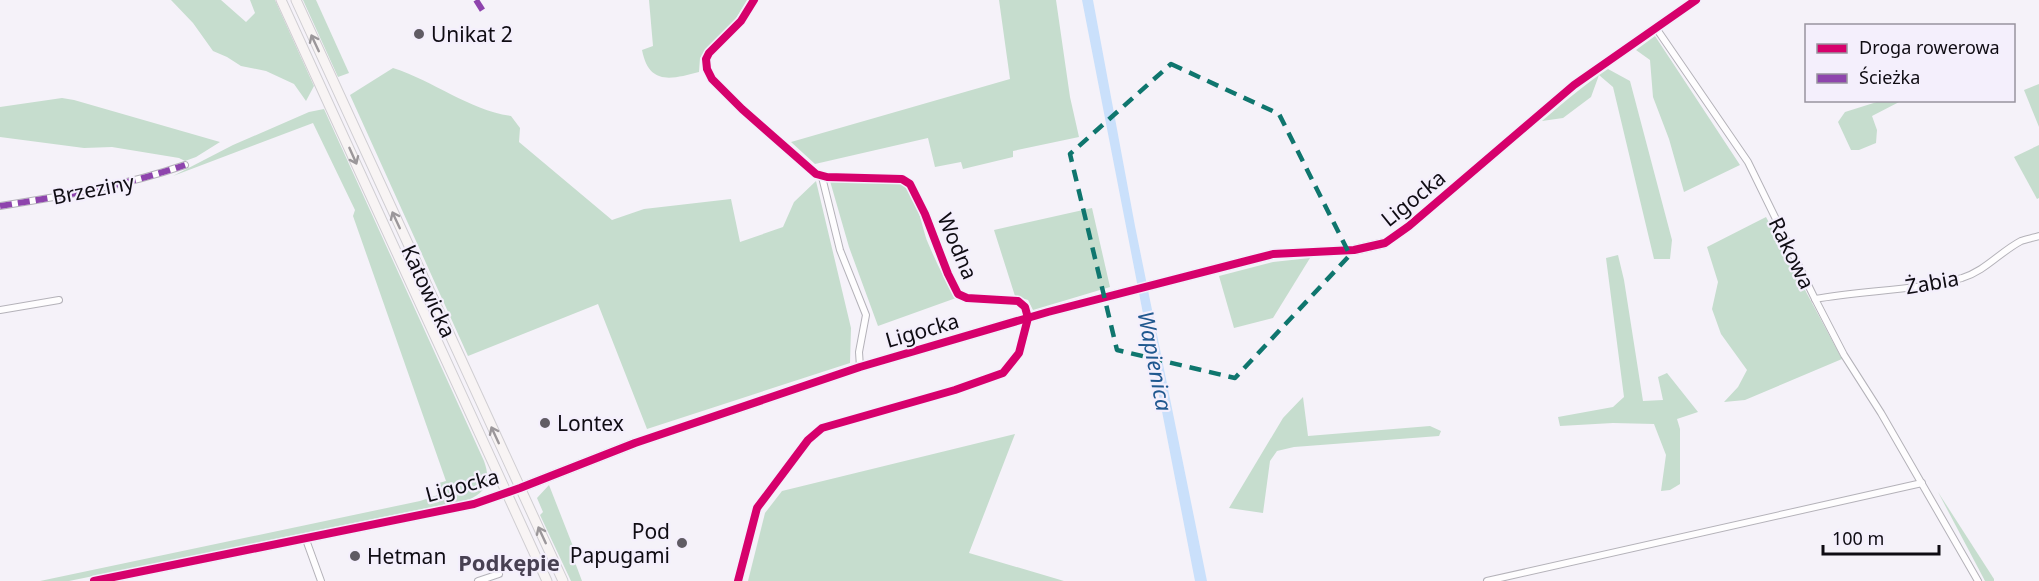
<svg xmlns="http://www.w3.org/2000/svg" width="2039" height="581" viewBox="0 0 2039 581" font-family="'Noto Sans',sans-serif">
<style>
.green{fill:#c6ddce}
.water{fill:#cae0fb}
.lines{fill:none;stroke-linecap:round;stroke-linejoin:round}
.street-casing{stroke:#b4b2b9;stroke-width:8}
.secondary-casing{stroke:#b4b2b9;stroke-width:10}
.primary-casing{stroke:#d0ced2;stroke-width:11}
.street{stroke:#fefdfe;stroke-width:6}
.secondary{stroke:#faf8f9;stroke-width:8}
.primary{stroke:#f8f4f4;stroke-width:9}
.quiet{stroke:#8e44ad;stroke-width:6;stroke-dasharray:12 6;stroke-linecap:butt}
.cycleway-casing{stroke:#f4effc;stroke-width:11}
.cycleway{stroke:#d6006c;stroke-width:8}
.oneway{stroke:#9b979a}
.marked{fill:none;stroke:#0f766e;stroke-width:4.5;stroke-dasharray:12 8;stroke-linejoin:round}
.poi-dot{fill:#605c64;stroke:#f4effc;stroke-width:2}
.labels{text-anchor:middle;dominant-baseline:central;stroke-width:4.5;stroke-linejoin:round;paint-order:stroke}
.poi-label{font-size:21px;fill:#0f0c13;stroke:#f4effc;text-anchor:start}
.street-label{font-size:21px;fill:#0f0c13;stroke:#f4effc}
.water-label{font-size:22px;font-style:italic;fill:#20588f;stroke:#f4effc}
.neighbourhood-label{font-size:22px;font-weight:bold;fill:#484152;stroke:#f4effc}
</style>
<rect width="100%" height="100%" fill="#f5f2f9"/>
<g class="green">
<polygon points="171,0 221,0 246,22 255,13 250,0 275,0 314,86 306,101 294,84 266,71 241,66 227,57 213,51 193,23"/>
<polygon points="303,0 316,0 349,73 338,77"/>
<path d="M 649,0 L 747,0 L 735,20 L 705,51 L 700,58 L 699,72 C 672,79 649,86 642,50 L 653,46 Z"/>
<polygon points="999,0 1056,0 1070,97 1079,137 1013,151 1013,157 963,169 961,162 935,167 928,138 815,164 791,142 1010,79"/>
<polygon points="1655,36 1740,165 1684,192 1669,139 1653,97 1650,60 1636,50"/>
<path d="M 393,68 C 434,81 469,110 511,116 L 520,128 L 519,142 L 612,220 L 644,209 L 731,199 L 740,242 L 783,227 L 794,202 L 816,181 L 851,328 L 850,363 L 647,429 L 598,304 L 468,356 L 350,95 Z"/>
<path d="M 1608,69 L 1630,81 L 1672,240 L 1670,259 L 1654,259 L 1613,87 L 1599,75 L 1591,97 L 1563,118 L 1542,121 C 1563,103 1584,85 1608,69 Z"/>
<polygon points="2039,84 2039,127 2024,90"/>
<polygon points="62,98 74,100 220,142 196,157 185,161 179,158 112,147 84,148 0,137 0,107"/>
<polygon points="1880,101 1901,101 1872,116 1877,130 1876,143 1859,150 1851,150 1838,122 1845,112"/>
<path d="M 324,109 L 484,461 C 491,480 487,493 467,500 L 69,581 L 40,581 L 420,501 L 441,494 L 439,483 L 446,481 L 353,216 L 355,210 L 313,123 L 173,176 L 233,145 L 309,112 Z"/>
<polygon points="2039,145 2039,198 2037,199 2014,157"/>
<path d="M 830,181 L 901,184 C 918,194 921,226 928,243 C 936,262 945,280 956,298 L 878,326 L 849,247 Z"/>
<polygon points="1092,208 1110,287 1033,310 1028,300 1015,296 994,230"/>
<polygon points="1766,217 1842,359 1745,400 1724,402 1738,387 1747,370 1721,334 1712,309 1718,282 1707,247"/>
<polygon points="1618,255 1624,280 1643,401 1663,400 1658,377 1667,373 1698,412 1677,419 1680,429 1680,484 1670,490 1661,491 1666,455 1654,424 1613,423 1560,426 1558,417 1613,407 1624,397 1606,258"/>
<polygon points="1310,258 1273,318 1234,328 1219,276 1273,262"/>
<polygon points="1303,397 1308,436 1430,426 1441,431 1439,436 1294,447 1277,451 1270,461 1263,513 1229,508 1283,418"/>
<polygon points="1015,434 969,553 1064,581 748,581 765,513 782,491"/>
<polygon points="549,485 576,554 573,557 582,581 571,581 540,515 543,512 537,498"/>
<polygon points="1938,492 1994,579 1994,581 1985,581"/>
</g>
<polygon class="water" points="1082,0 1093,0 1135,226 1207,581 1195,581"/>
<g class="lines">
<g class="street-casing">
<g id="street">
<polyline points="1656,28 1748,162 1815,299 1844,355 1881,413 1978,581"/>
<polyline points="822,177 840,250 866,315 859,352 860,367"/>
<path d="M 0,206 C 63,196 124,186 185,165"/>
<path d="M 1815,299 C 1863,290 1914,291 1962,278 C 1985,271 2000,252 2021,241 C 2026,239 2033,238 2039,236"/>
<polyline points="0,310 59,300"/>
<polyline points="305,537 321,581"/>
<polyline points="478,581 499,574"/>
<polyline points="738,581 757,508 808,440 822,428 955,390 1003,373 1019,353 1028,318 1025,307 1018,301 967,298 958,294 948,274 925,214 910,184 902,179 827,177 816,174 742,109 712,79 707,69 706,59 709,53 741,21 754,0"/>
<polyline points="1487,581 1922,483"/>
</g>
</g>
<g class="secondary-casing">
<polyline id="secondary" points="94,581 474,504 520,488 635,443 860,367 1048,312 1273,254 1354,250 1385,243 1409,226 1574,85 1696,0"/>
</g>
<g class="primary-casing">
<g id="primary">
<polyline points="281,0 547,581"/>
<polyline points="296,0 563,581"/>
</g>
</g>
<use href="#street" class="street"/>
<use href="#secondary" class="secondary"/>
<use href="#primary" class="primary"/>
<g class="quiet">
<polyline points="476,0 483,11"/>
<path d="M 0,206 C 63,196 124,186 185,165"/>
</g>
<g class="cycleway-casing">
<g id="cycleway">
<polyline points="94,581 474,504 520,488 635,443 860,367 1048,312 1273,254 1354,250 1385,243 1409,226 1574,85 1696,0"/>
<polyline points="738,581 757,508 808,440 822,428 955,390 1003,373 1019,353 1028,318 1025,307 1018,301 967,298 958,294 948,274 925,214 910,184 902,179 827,177 816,174 742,109 712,79 707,69 706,59 709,53 741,21 754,0"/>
</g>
</g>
<use href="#cycleway" class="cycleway"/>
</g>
<defs><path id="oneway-shaft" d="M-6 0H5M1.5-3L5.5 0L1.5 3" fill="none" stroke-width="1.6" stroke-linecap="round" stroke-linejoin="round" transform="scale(1.5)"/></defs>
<g class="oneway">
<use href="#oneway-shaft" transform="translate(315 43) rotate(-115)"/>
<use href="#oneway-shaft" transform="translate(353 156) rotate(66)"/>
<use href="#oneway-shaft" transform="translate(396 220) rotate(-115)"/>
<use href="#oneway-shaft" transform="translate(495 435) rotate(-115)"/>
<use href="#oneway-shaft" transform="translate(542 535) rotate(-115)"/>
</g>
<path class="marked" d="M 1171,64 L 1279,114 L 1350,255 L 1235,378 L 1117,350 L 1070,154 Z"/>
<g class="poi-dot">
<circle cx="419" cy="34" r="6"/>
<circle cx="545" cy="423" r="6"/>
<circle cx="682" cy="543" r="6"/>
<circle cx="355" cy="556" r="6"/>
</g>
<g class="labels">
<g class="poi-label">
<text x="431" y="34">Unikat 2</text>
<text x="557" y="423">Lontex</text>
<text x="670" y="531" text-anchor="end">Pod<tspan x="670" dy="24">Papugami</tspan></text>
<text x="367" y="556">Hetman</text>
</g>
<g class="street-label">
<text transform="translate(93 189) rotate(-11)">Brzeziny</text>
<text transform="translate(1413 198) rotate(-39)">Ligocka</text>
<text transform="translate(958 246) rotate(67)">Wodna</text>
<text transform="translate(1792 253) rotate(64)">Rakowa</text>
<text transform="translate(1932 282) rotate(-10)">Żabia</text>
<text transform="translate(429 291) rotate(65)">Katowicka</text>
<text transform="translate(922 330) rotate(-16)">Ligocka</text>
<text transform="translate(462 485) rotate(-15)">Ligocka</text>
</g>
<g class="water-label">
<text transform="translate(1156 361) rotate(79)">Wapienica</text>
</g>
<g class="neighbourhood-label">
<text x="509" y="562">Podkępie</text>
</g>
</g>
<rect x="1805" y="24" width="210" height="78" fill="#f4effc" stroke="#98949f" stroke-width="1.5"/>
<rect x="1817" y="44" width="30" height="9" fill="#d6006c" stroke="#98949f" stroke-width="1.5"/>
<text x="1859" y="54" font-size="18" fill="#0f0c13">Droga rowerowa</text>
<rect x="1817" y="74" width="30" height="9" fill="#8e44ad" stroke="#98949f" stroke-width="1.5"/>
<text x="1859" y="84" font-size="18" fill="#0f0c13">Ścieżka</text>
<path d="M1823 545v9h116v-9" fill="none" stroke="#0f0c13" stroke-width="3"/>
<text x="1832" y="545" font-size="18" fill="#0f0c13" stroke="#f4effc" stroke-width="4.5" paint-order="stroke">100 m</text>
</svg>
